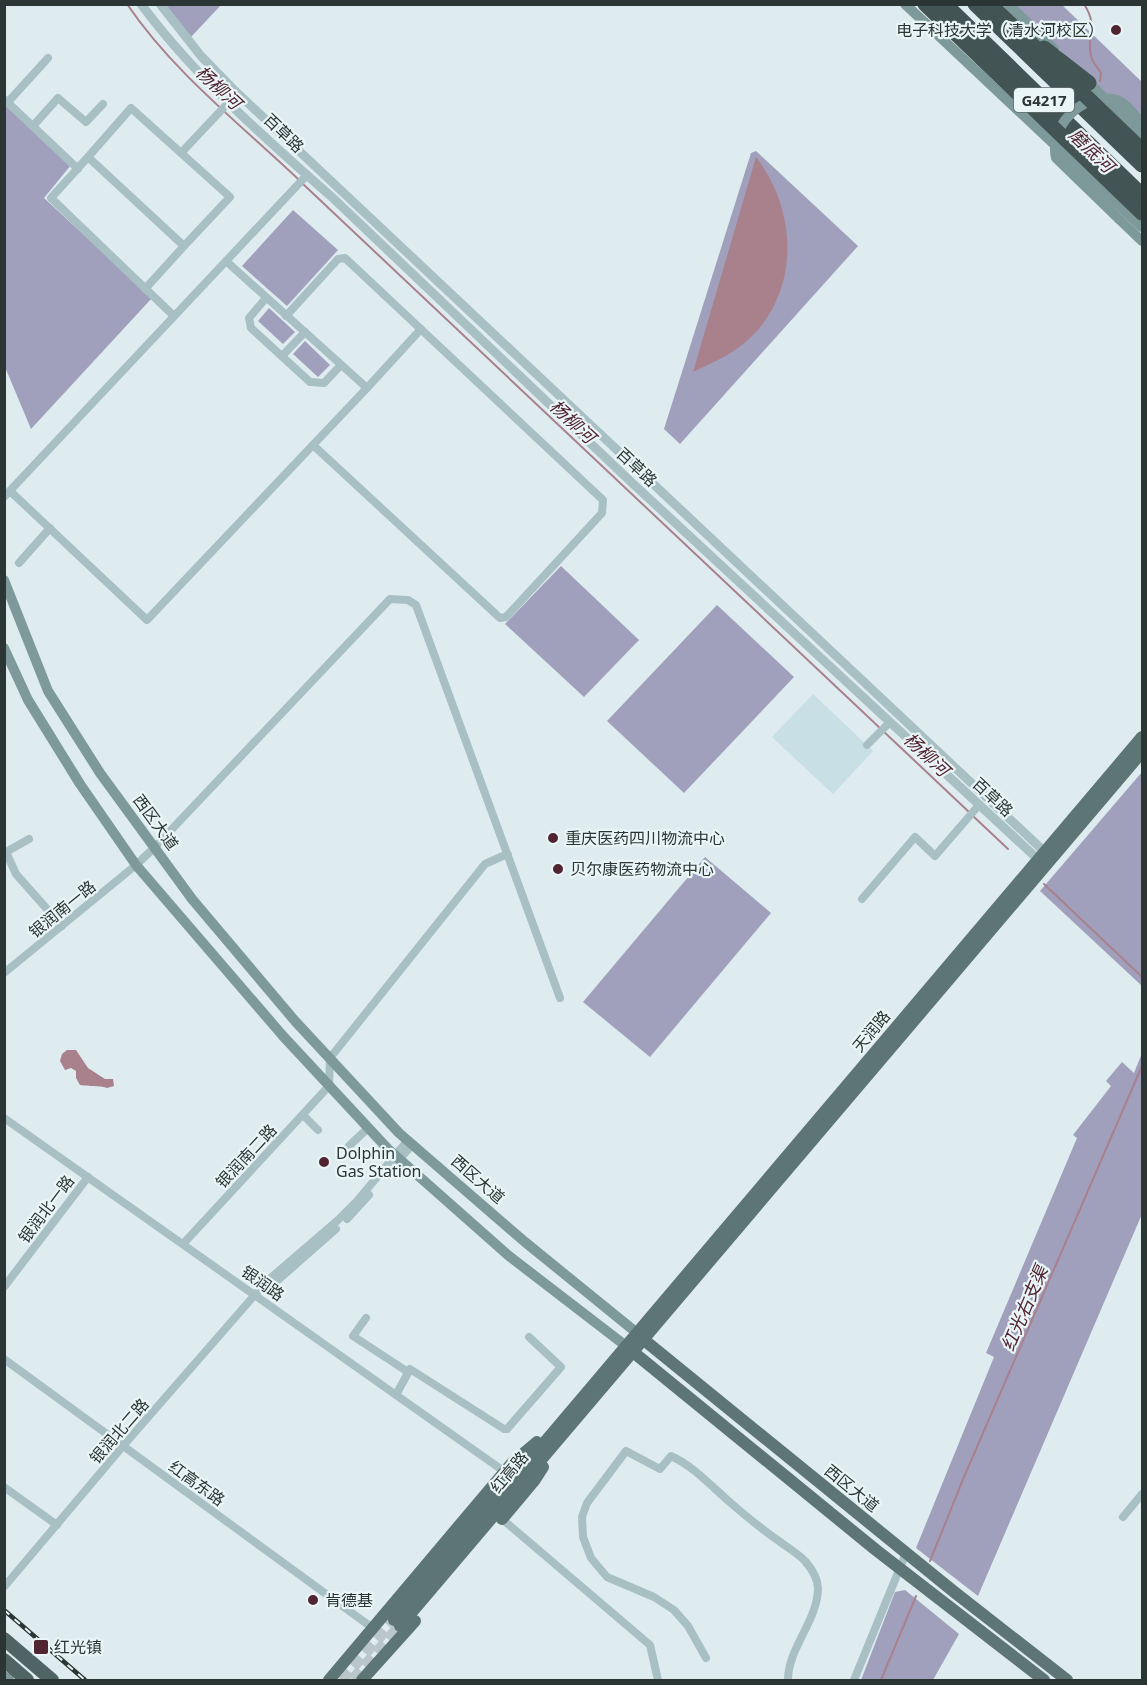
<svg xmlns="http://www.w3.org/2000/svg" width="1147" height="1685" viewBox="0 0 1147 1685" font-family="'Noto Sans','Noto Sans SC',sans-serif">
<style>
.green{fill:#a0a0bc}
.plaza{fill:#c7dfe5}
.water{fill:#a9818d}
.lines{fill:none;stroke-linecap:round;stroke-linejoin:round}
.stream{stroke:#a9818d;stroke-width:2}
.primary-tunnel{stroke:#bac7ca;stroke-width:12;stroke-dasharray:12 6;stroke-linecap:butt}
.minor{stroke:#a8c0c3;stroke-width:8}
.tertiary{stroke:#a8c0c3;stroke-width:9}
.secondary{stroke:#7d9999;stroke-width:10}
.primary{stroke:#5d7574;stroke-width:12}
.trunk{stroke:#506464;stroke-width:14}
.motorway{stroke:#425454;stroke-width:15}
.rail-casing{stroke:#2a3534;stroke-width:4.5}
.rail{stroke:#eaf5f7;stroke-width:2;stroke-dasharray:7;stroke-linecap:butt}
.secondary-bridge{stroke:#7d9999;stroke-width:10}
.motorway-bridge{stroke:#425454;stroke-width:15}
.poi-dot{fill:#512431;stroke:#eaf5f7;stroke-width:2}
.labels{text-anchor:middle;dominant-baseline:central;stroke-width:4.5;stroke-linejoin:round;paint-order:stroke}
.shield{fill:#eaf5f7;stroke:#646f6e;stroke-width:1.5}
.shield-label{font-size:15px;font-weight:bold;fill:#2a3534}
.poi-label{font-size:16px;fill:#2a3534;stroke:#eaf5f7;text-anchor:start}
.street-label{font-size:16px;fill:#2a3534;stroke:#eaf5f7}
.water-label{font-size:18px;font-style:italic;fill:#512431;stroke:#eaf5f7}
</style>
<rect width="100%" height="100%" fill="#deecef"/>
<g class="green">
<polygon points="166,5 221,5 191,37"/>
<polygon points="1013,5 1062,5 1142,82 1142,130"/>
<polygon points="4,104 71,165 44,198 152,298 31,429 5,367"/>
<polygon points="756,151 858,246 680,444 664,429 751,153"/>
<polygon points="293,210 338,250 287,306 242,266"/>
<polygon points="269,308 295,332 283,344 258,321"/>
<polygon points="305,341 330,365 318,377 293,354"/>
<polygon points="561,566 639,640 584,697 505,624"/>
<polygon points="717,605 794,677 684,793 607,721"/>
<polygon points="1142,772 1142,986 1040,891"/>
<polygon points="705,857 771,913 650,1057 583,1002"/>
<polygon points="1142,1053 1142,1214 978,1596 916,1548 994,1357 986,1353 1077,1138 1073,1135 1111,1086 1106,1081 1122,1062 1134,1073"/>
<polygon points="905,1590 959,1634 933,1680 861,1680 895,1592"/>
</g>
<polygon class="plaza" points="813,694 873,751 833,794 772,737"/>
<g class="water">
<path d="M 756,157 C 800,213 800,299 742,345 C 728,356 710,364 693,372 Z"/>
<path d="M 67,1050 L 76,1050 L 88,1068 L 105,1079 L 113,1079 L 114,1086 L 107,1088 C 98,1085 90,1087 80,1085 L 76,1078 L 76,1071 L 71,1068 L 65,1070 L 60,1061 L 62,1054 Z"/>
</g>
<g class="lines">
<g class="stream">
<path d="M 127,4 C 173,72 240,124 299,180"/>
<path d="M 1084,4 C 1099,27 1086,35 1091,56 C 1092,62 1098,68 1101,73 L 1100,81"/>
<polyline points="303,184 969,812"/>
<polyline points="973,816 1008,849"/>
<polyline points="1044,884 1142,977"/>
<polyline points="930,1561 964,1477 1142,1066"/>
<polyline points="881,1680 916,1596"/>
</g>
<g class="primary-tunnel">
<polyline points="341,1680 394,1620"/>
<polyline points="353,1680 400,1626"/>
</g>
<g class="minor">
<polyline points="4,99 78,169"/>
<polyline points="8,102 48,58"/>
<polyline points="33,126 58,98 86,122 103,104"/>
<polyline points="181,153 229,102"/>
<polyline points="88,157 131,108 230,197 184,246"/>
<polyline points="145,289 184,246 88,157 51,198 174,316"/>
<polyline points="266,298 249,318 251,328 310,382 324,383 341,365"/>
<polyline points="286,316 338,259 345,258 603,500 602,513 506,617 500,618 313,445"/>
<polyline points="282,356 305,332"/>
<polyline points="367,388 421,329"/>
<polyline points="10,491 147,620 367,388 226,261"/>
<polyline points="4,497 307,175"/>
<polyline points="19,563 50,528"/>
<polyline points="867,745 890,722"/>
<polyline points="29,839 6,852 16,874 62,926"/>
<polyline points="862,899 915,837 935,856 979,805"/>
<polyline points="4,973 136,865 154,848 390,599 408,600 416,605 560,998"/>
<polyline points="303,1115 318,1130"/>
<polyline points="4,1118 505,1472"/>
<polyline points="349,1146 368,1128"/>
<polyline points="396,1163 413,1144"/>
<polyline points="347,1219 369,1195"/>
<polyline points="183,1244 329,1086 330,1058 485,864 505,855 508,855"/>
<polyline points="4,1287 88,1177"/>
<polyline points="267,1287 278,1280 336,1229"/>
<polyline points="366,1318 353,1336 408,1372"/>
<polyline points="4,1359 374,1629"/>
<polyline points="396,1395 410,1369 504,1429 507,1429 561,1367 529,1337"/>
<polyline points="4,1487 57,1525"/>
<polyline points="1123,1517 1142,1494"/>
<polyline points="502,1519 650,1645 658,1680"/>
<polyline points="4,1587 123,1446 266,1282 338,1220 357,1201 408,1140"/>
<path d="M 706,1658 L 688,1626 L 674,1610 L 654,1597 L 607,1577 L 591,1558 L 583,1537 L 582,1517 L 587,1503 L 626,1451 L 660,1469 L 671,1456 C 695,1467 712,1487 732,1504 C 747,1517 763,1530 779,1541 C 788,1548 797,1553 805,1561 C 812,1569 818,1578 818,1589 C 817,1622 788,1648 788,1680"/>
<polyline points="854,1680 906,1553"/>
</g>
<g class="tertiary">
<path d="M 141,4 C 195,77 266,139 334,199 L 629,480 L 1042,863"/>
<polyline points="160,4 201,56 232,88 1048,855"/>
</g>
<g class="secondary">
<polyline points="905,4 1142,227"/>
<polyline points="1008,4 1054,49"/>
<polyline points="1085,79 1142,135"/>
<polyline points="1119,219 1142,241"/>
<polyline points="4,580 48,691 100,773 192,899 295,1021 399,1133 525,1242 637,1333"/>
<polyline points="4,648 28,700 80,784 136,865 283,1036 388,1149 509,1256 626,1346"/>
<polyline points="4,1676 9,1680"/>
</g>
<g class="primary">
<polyline points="638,1335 953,1591 1067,1680"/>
<polyline points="627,1347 876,1550 1044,1680"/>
<polyline points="502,1519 534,1481 543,1467"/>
<polyline points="394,1620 1142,737"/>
<polyline points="400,1626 1142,752"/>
<polyline points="329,1680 512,1463 537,1442"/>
<polyline points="362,1680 415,1621"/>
</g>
<g class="trunk">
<polyline points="4,1639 52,1680"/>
<polyline points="4,1660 27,1680"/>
</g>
<g class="motorway">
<polyline points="945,4 1142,195"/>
<polyline points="975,4 1142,165"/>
<polyline points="1044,48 1089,83"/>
</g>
<g class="rail-casing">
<polyline id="rail" points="4,1610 85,1680"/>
</g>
<use href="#rail" class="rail"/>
<path class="secondary-bridge" d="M 1119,219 L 1056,158 C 1049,127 1080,94 1113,99 C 1125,101 1134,115 1142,123"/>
<g class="motorway-bridge">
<polyline points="925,4 1142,213"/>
<polyline points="990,4 1142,150"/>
</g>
</g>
<g class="poi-dot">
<circle cx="1116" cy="30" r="6"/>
<circle cx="553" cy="838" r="6"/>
<circle cx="558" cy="869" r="6"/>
<circle cx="324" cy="1162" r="6"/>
<circle cx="313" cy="1600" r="6"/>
<rect x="33" y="1639" width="16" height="16" rx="3"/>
</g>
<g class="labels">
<rect class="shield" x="1014" y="88" width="60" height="24" rx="4.5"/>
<g class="shield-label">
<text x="1044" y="100">G4217</text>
</g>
<g class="poi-label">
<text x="1104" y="30" text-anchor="end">电子科技大学（清水河校区）</text>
<text x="565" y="838">重庆医药四川物流中心</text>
<text x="570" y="869">贝尔康医药物流中心</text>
<text x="336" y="1153">Dolphin<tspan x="336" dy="18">Gas Station</tspan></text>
<text x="325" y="1600">肯德基</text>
<text x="54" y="1647">红光镇</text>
</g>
<g class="street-label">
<text transform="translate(284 133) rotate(44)">百草路</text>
<text transform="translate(637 467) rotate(43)">百草路</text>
<text transform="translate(993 797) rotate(43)">百草路</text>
<text transform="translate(156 822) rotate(54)">西区大道</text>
<text transform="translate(62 909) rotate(-39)">银润南一路</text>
<text transform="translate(871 1031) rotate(-50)">天润路</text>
<text transform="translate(246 1156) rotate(-47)">银润南二路</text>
<text transform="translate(478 1179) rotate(41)">西区大道</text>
<text transform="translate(46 1209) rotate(-53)">银润北一路</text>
<text transform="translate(263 1283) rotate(35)">银润路</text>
<text transform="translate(119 1431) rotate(-49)">银润北二路</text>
<text transform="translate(509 1472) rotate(-50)">红高路</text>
<text transform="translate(197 1483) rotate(36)">红高东路</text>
<text transform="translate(852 1488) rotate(39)">西区大道</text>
</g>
<g class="water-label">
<text transform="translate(219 87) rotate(43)">杨柳河</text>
<text transform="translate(1092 150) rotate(44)">磨底河</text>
<text transform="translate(573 421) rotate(43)">杨柳河</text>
<text transform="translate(927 754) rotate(43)">杨柳河</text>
<text transform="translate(1024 1308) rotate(-67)">红光右支渠</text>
</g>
</g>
<rect width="1147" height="1685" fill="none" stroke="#2a3534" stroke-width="12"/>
</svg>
